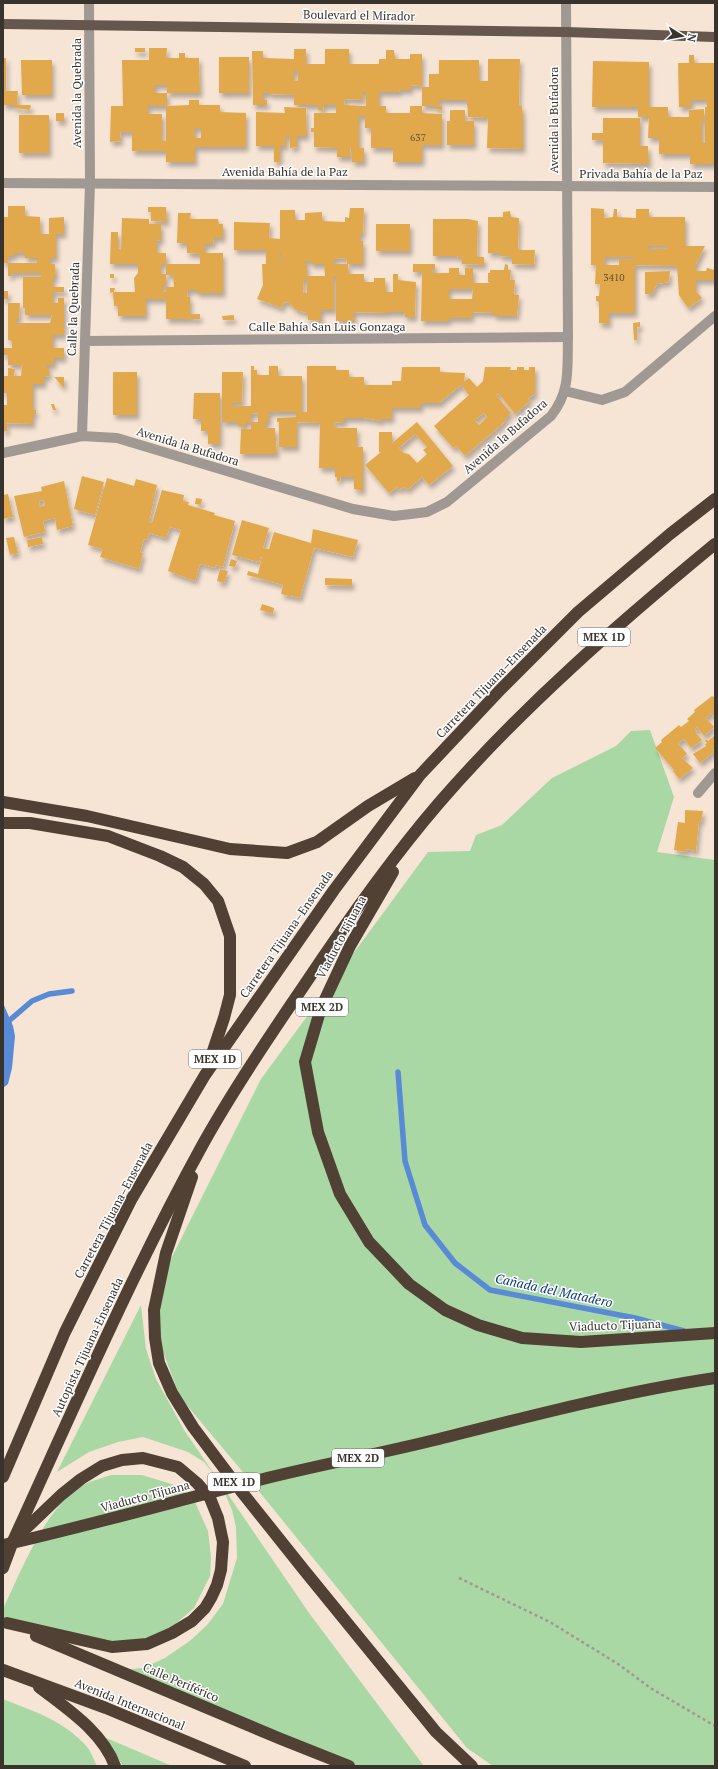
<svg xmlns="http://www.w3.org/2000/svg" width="718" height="1769" viewBox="0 0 718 1769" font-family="'PT Serif',serif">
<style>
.green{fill:#a9d8a4}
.water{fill:#588ad6}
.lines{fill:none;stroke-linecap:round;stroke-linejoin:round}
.stream{stroke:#588ad6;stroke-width:5.5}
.building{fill:#e1a94c;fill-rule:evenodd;filter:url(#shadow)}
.path{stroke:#a4978c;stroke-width:2.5;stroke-dasharray:3 3;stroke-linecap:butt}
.minor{stroke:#a09892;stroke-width:10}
.major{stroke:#65574d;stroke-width:10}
.highway{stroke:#514135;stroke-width:12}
.highway-bridge{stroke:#514135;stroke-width:12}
.labels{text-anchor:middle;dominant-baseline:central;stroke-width:3;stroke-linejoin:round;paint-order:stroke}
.number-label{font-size:10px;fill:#635035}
.shield{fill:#fff;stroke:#74706c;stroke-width:1}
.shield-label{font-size:11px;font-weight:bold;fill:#39332d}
.street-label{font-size:12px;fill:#39332d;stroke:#fff}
.water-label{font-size:13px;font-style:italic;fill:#07377c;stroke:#fff}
</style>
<defs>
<filter id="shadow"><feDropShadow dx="2.5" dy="4.5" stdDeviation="2" flood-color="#0004"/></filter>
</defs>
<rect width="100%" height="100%" fill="#f6e4d4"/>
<g class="green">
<polygon points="650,730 674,797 657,852 715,860 715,1766 493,1766 467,1748 262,1495 180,1397 159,1341 158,1285 261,1079 428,852 470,851 476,835 502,825 552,778 616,746 631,731"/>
<polygon points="141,1305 146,1349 156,1379 184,1430 309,1613 424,1766 336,1766 108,1671 143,1668 165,1658 191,1640 207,1625 223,1604 237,1558 236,1527 232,1510 220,1482 204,1462 188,1452 143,1437 118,1442 89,1452 57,1472"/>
<path d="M 111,1475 L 142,1475 L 178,1486 L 195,1502 L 208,1531 L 211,1557 L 210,1576 L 194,1608 L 172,1627 L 142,1642 L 96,1647 L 33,1630 L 3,1618 L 3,1609 C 20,1574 48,1501 85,1484 C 93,1480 103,1478 111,1475 Z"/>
<path d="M 3,1699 C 33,1711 65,1721 87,1747 C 91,1752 94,1760 97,1766 L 3,1766 Z"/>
<polygon points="104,1737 172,1766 123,1766"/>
</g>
<polygon class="water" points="3,1003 13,1026 15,1036 12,1068 8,1084 3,1088"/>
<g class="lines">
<g class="stream">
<polyline points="3,1026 32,1001 49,994 72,991"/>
<polyline points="398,1072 405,1161 425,1225 455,1263 490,1290 635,1318 684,1331"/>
</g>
</g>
<g class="building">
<rect x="135" y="48" width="10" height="4"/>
<path d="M 149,48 L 167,48 L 166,58 L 179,58 L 179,53 L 185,53 L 185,58 L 199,58 L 200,93 L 167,93 L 167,106 L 148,106 L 148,114 L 162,114 L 162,141 L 166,141 L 166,106 L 189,105 L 189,100 L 199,100 L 199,105 L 220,105 L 220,112 L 246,113 L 246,147 L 195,147 L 195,162 L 166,162 L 166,151 L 132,151 L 132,132 L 120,132 L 121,141 L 110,142 L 111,106 L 123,106 L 122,60 L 149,60 ZM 155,85 L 167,85 L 167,93 L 155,93 ZM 195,128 L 201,128 L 201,138 L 195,138 Z"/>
<path d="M 294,49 L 306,49 L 306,64 L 325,64 L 325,49 L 349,49 L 349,64 L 379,64 L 379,59 L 386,59 L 386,50 L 394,50 L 395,59 L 410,59 L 410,54 L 422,54 L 422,86 L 411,85 L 411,90 L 399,90 L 400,92 L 379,92 L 379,106 L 386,106 L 386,113 L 410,113 L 410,106 L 422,106 L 422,113 L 442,114 L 442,145 L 422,145 L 422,162 L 393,162 L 393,148 L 371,148 L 371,128 L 365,128 L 365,116 L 359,116 L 359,148 L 364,148 L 364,162 L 352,162 L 352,148 L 350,148 L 351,157 L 337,157 L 337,148 L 314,147 L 314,132 L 311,132 L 311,128 L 314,128 L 314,113 L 336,113 L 336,105 L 324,105 L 323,110 L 318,110 L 318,105 L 294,105 L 294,95 L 270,94 L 270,93 L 263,93 L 263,100 L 267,100 L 267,105 L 253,105 L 252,51 L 263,51 L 263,58 L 294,59 ZM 294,71 L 298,71 L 298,81 L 294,81 ZM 363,92 L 366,92 L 366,106 L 344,105 L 345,99 L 363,100 Z"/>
<polygon points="689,55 694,55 694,63 715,63 715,164 690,164 690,154 659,154 659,138 648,138 649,117 638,117 638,107 592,107 593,61 649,62 649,107 668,107 668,117 689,117 689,110 704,109 704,120 702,120 702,143 705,143 705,107 707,107 707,100 691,100 691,107 679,107 678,63 689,63"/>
<rect x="219" y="57" width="30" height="36"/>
<polygon points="3,58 6,58 6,91 18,91 17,105 31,105 30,110 15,108 15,105 3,105"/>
<polygon points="488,59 520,59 519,106 522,106 523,117 523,149 487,148 488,118 468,117 467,100 439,100 439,106 442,106 442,110 435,109 435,106 422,106 422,87 429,87 429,74 439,74 439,60 479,60 479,81 488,81"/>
<polygon points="21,60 52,60 52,95 22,95"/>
<polygon points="284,107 306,108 307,136 297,136 297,147 290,148 289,136 286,136 286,146 280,146 280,162 274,162 274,146 256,146 256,112 285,113"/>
<polygon points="450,110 465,110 465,121 474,121 474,145 447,145 447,121 450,121"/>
<rect x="56" y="113" width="8" height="8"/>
<rect x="19" y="115" width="30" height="38"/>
<polygon points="603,118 640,118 640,146 648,146 649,164 603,163 603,140 592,140 592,133 603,133"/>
<polygon points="8,206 25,206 25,216 40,217 41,234 49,234 49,218 64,217 64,234 56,234 56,258 50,258 50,263 55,264 56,277 53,277 53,287 64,287 64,292 53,292 53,303 58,303 58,298 64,298 64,335 53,335 53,348 64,348 64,358 54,358 54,365 47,365 47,368 49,368 49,376 44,377 44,384 33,384 33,410 36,410 36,414 33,414 33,424 7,423 7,431 3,432 3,405 7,405 7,393 3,393 3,376 8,376 8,368 15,369 14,376 21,376 22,365 8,365 8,355 3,355 3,348 12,348 12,341 8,340 8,303 20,303 19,319 16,319 16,323 50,323 52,315 25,315 25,308 23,308 23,277 41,277 41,273 12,273 12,276 8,276 8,263 37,263 37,258 25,258 25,253 14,253 14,256 8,256 8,263 3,263 3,217 8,217"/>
<polygon points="148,207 166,207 167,222 151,221 151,212 148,212"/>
<path d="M 350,208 L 364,208 L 363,234 L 360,234 L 360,241 L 363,241 L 363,264 L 348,264 L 349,274 L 364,274 L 364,282 L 374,282 L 374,278 L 385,278 L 386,291 L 387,292 L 393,292 L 393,274 L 398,274 L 398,280 L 416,282 L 415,317 L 405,317 L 404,312 L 387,312 L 387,313 L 354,312 L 354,321 L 336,321 L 336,276 L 334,276 L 334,310 L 321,310 L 321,321 L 308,320 L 307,313 L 296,310 L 289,303 L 284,302 L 282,308 L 257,299 L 263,285 L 262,264 L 266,264 L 266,250 L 234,250 L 234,222 L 270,223 L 269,238 L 280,239 L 280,210 L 295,210 L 295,220 L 305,220 L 305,213 L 322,212 L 322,221 L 345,222 L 345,217 L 349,218 ZM 280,253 L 281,253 L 281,264 L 280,264 ZM 346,258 L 347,264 L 334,264 L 334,259 ZM 305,261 L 311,261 L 311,264 L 324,264 L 325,276 L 307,276 L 307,264 L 305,264 ZM 304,279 L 307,279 L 307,293 L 303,293 Z"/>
<path d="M 591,208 L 604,209 L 604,218 L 613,217 L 614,209 L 617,209 L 617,217 L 636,218 L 636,209 L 649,209 L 649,217 L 685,217 L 685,246 L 705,246 L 696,264 L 696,271 L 706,271 L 707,268 L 715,270 L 715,280 L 696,280 L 696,291 L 702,298 L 688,308 L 679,295 L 677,266 L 635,265 L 635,313 L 609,313 L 609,324 L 599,323 L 599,302 L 596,301 L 596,296 L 599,296 L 600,284 L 595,284 L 596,265 L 591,265 ZM 648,246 L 667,246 L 667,249 L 648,249 ZM 605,257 L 633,257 L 633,259 L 619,259 L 619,265 L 605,265 Z"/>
<polygon points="510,211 511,217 519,218 518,250 535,250 534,265 512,264 512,257 500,256 500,253 488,253 488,217 503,217 503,212"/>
<polygon points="178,213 191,213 190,219 218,219 219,224 223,224 223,238 214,238 213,244 205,244 205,253 223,253 223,293 197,293 197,290 188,290 187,297 190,297 190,314 200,314 200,319 166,319 166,299 146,299 146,316 118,316 118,306 114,306 113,292 110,293 110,288 115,288 114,292 135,292 134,278 138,273 138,264 110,264 111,232 118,232 118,248 121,250 122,218 149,219 149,224 161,224 161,241 157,240 157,253 166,253 166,264 161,264 161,274 166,274 166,285 163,285 163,292 166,292 166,287 174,287 173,275 166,275 166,264 200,264 200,254 187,253 187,243 177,243"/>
<polygon points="433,219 468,219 478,221 477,257 484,257 484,265 462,264 462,258 457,258 458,256 433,256"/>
<rect x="376" y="224" width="34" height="27"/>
<path d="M 413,264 L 435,264 L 435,270 L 431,270 L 431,273 L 449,273 L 449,268 L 459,268 L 459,275 L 465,275 L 465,268 L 473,268 L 473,283 L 490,283 L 488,282 L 488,273 L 490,273 L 490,270 L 504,270 L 505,264 L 508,265 L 508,270 L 511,270 L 510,280 L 515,280 L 514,295 L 519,295 L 517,316 L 494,316 L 494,313 L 472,312 L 472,318 L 449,318 L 449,321 L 421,321 L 422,272 L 413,272 ZM 449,289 L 473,289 L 472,299 L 449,299 Z"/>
<polygon points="670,271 669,282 657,284 652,294 645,294 645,272"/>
<rect x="110" y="274" width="4" height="4"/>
<rect x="3" y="291" width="5" height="8"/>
<polygon points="234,315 234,320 223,320 222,316"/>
<polygon points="640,322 640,327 637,327 637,340 634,340 633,323"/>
<path d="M 251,366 L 254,366 L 254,370 L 257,370 L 257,375 L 269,375 L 269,366 L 278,366 L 278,376 L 302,376 L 302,412 L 307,412 L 307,366 L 336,366 L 336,370 L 349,370 L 349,377 L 364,377 L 364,385 L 392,385 L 392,381 L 401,381 L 402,367 L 440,367 L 440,372 L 465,373 L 464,382 L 469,378 L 477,387 L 483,381 L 485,367 L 511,367 L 510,370 L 517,370 L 517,367 L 524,367 L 524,370 L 529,370 L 529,367 L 535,367 L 535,394 L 528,398 L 530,401 L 515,414 L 499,394 L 496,395 L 511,413 L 505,419 L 506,421 L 465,456 L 456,446 L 453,448 L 434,426 L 469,395 L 461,385 L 439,403 L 421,403 L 421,408 L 392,408 L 392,419 L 381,419 L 381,421 L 378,421 L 377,420 L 364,418 L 344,418 L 344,423 L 334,422 L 335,428 L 357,428 L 357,447 L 363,447 L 363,491 L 354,489 L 354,477 L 341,477 L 339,482 L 337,481 L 337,477 L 335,477 L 335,468 L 319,468 L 320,423 L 297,422 L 297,447 L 279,447 L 279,422 L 277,422 L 277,418 L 296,417 L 296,412 L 269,412 L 269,422 L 266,422 L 266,428 L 275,428 L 277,454 L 240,454 L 241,429 L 251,429 L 251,422 L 246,422 L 246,426 L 238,426 L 238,422 L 222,422 L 222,372 L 243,372 L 242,403 L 232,403 L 232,406 L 251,406 ZM 258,413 L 258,422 L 251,422 L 251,414 ZM 484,413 L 487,417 L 479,425 L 475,420 Z"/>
<rect x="113" y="372" width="24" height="43"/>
<polygon points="54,377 64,377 64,388"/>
<polygon points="194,393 220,393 220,444 208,444 208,431 201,431 201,419 193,419"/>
<polygon points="51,404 54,404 56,410 53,410"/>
<path d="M 417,422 L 453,466 L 429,485 L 422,477 L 407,490 L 404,487 L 399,490 L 397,487 L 389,493 L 365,465 L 381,452 L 379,452 L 379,432 L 392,432 L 392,443 ZM 415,434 L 427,447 L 423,450 L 427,454 L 417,463 L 409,454 L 404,453 L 399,448 Z"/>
<polygon points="82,476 104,482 95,515 74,509"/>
<polygon points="107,478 134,486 136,479 157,485 149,523 152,523 162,490 184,495 183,501 189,502 188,505 215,513 214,515 235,521 223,567 216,565 215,568 200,564 195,581 168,571 181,530 170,527 166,538 149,533 147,540 144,539 140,552 143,553 139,569 100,557 103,549 88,545"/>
<path d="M 64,481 L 73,526 L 57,530 L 55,518 L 43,521 L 45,532 L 24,537 L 14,496 L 42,491 L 41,487 ZM 44,500 L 45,505 L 40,507 L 39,501 Z"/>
<polygon points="8,494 13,517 3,519 3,495"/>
<polygon points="196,498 202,499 201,505 195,504"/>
<polygon points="242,520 269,528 263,548 269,549 274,532 311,543 313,529 358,540 353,557 314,548 300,598 281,594 283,585 247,575 248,571 258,574 262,556 261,556 259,562 232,555"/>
<polygon points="14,537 18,553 10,555 6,538"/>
<polygon points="42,537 43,544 28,547 27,540"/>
<polygon points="231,559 237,561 235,567 229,566"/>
<polygon points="220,569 228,571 224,583 217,581"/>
<polygon points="325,578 352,579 352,586 325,585"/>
<polygon points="262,604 274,608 273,614 260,610"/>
<polygon points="712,696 714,697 715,696 715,718 711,713 706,718 714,727 704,736 697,727 695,729 697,731 695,732 702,740 691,748 684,739 678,743 687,754 682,758 693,768 679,779 673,771 674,770 655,748 662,742 661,740 679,725 681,727 689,721 687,719 695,712 694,710"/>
<polygon points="715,735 715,748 713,750 714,752 700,763 693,754 706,746 705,744 707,743 705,741 707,739 708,741"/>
<polygon points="685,810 703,811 701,822 699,821 696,851 687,849 686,852 674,850 678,822 685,823"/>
</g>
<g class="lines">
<polyline class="path" points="459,1578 550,1622 618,1664 652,1689 715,1726"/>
<g class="minor">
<polyline points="3,183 715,187"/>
<polyline points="85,341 568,337"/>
<polyline points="565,391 602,400 625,392 715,316"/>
<polyline points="82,436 90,183 89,3"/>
<path d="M 3,453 L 82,436 L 117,438 L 353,509 L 394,516 L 427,512 L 447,502 L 551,416 C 571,391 567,368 568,337 L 566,3"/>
<polyline points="698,793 715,773"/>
</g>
<polyline class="major" points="3,24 566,32 715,37"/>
<g class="highway">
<polyline points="3,802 87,816 230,849 287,853 317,842 368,806 415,778"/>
<polyline points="3,823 30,823 108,836 160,856 183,867 204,884 218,901 230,936 230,995 224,1018 210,1060"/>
<polyline points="393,872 350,946 321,1008 305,1062 318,1132 340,1194 369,1242 409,1284 445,1310 478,1325 522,1338 581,1342 715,1333"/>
<polyline points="192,1177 166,1253 154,1310 155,1338 159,1363 172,1393 193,1427 241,1491 304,1570 436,1732 472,1766"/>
<polyline points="3,1477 65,1332 131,1200 205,1075 334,890 420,775 501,689 578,612 670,534 715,499"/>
<path d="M 3,1568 L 13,1541 C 74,1408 132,1273 203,1144 C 233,1090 268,1038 303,987 C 345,924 390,860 439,803 C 522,707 618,624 715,544"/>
<polyline points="7,1623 112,1647 147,1644 172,1633 192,1621 205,1608 211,1598 217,1585 221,1570 223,1542 218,1518 210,1498 197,1483 178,1467 143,1458 122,1460 102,1466 81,1479 61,1495 18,1536"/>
<polyline points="36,1636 281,1739 349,1766"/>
<polyline points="3,1670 106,1708 245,1766"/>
<path d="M 39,1687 C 67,1709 102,1731 115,1766"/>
</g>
<path class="highway-bridge" d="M 3,1545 C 92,1525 179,1500 267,1478 C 324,1464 382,1453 439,1439 C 530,1416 622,1392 715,1378"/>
</g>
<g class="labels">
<g class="number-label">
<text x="418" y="137">637</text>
<text x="614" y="277">3410</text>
</g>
<g class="shield">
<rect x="578" y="628" width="52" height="18" rx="3"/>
<rect x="296" y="998" width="52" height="18" rx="3"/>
<rect x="189" y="1050" width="52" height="18" rx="3"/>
<rect x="332" y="1449" width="52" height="18" rx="3"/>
<rect x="208" y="1473" width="52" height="18" rx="3"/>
</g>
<g class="shield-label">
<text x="604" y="637">MEX 1D</text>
<text x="322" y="1007">MEX 2D</text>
<text x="215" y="1059">MEX 1D</text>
<text x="358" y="1458">MEX 2D</text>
<text x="234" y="1482">MEX 1D</text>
</g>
<g class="street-label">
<text transform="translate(359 15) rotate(1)">Boulevard el Mirador</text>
<text transform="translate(76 93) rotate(-90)">Avenida la Quebrada</text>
<text transform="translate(553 120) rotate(-90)">Avenida la Bufadora</text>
<text x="285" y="171">Avenida Bahía de la Paz</text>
<text x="641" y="173">Privada Bahía de la Paz</text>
<text transform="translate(73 309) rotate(-88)">Calle la Quebrada</text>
<text x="327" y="326">Calle Bahía San Luis Gonzaga</text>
<text transform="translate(505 436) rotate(-41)">Avenida la Bufadora</text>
<text transform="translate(188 446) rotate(17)">Avenida la Bufadora</text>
<text transform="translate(491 681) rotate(-46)">Carretera Tijuana–Ensenada</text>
<text transform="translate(286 934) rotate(-55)">Carretera Tijuana–Ensenada</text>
<text transform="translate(341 937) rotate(-62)">Viaducto Tijuana</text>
<text transform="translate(113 1210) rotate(-62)">Carretera Tijuana–Ensenada</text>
<text transform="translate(615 1325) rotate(-2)">Viaducto Tijuana</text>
<text transform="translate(87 1347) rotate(-65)">Autopista Tijuana-Ensenada</text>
<text transform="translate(145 1496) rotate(-15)">Viaducto Tijuana</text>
<text transform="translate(181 1682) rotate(23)">Calle Periférico</text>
<text transform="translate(130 1704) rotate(22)">Avenida Internacional</text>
</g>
<g class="water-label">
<text transform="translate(554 1290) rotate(12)">Cañada del Matadero</text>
</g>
</g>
<rect width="718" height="1769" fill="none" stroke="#39332d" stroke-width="8"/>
<g transform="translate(682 36) rotate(101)" stroke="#ffffff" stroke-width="3" paint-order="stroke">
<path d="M0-3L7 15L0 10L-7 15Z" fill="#39332d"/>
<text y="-6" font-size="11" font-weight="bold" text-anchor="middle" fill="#39332d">N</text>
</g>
</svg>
